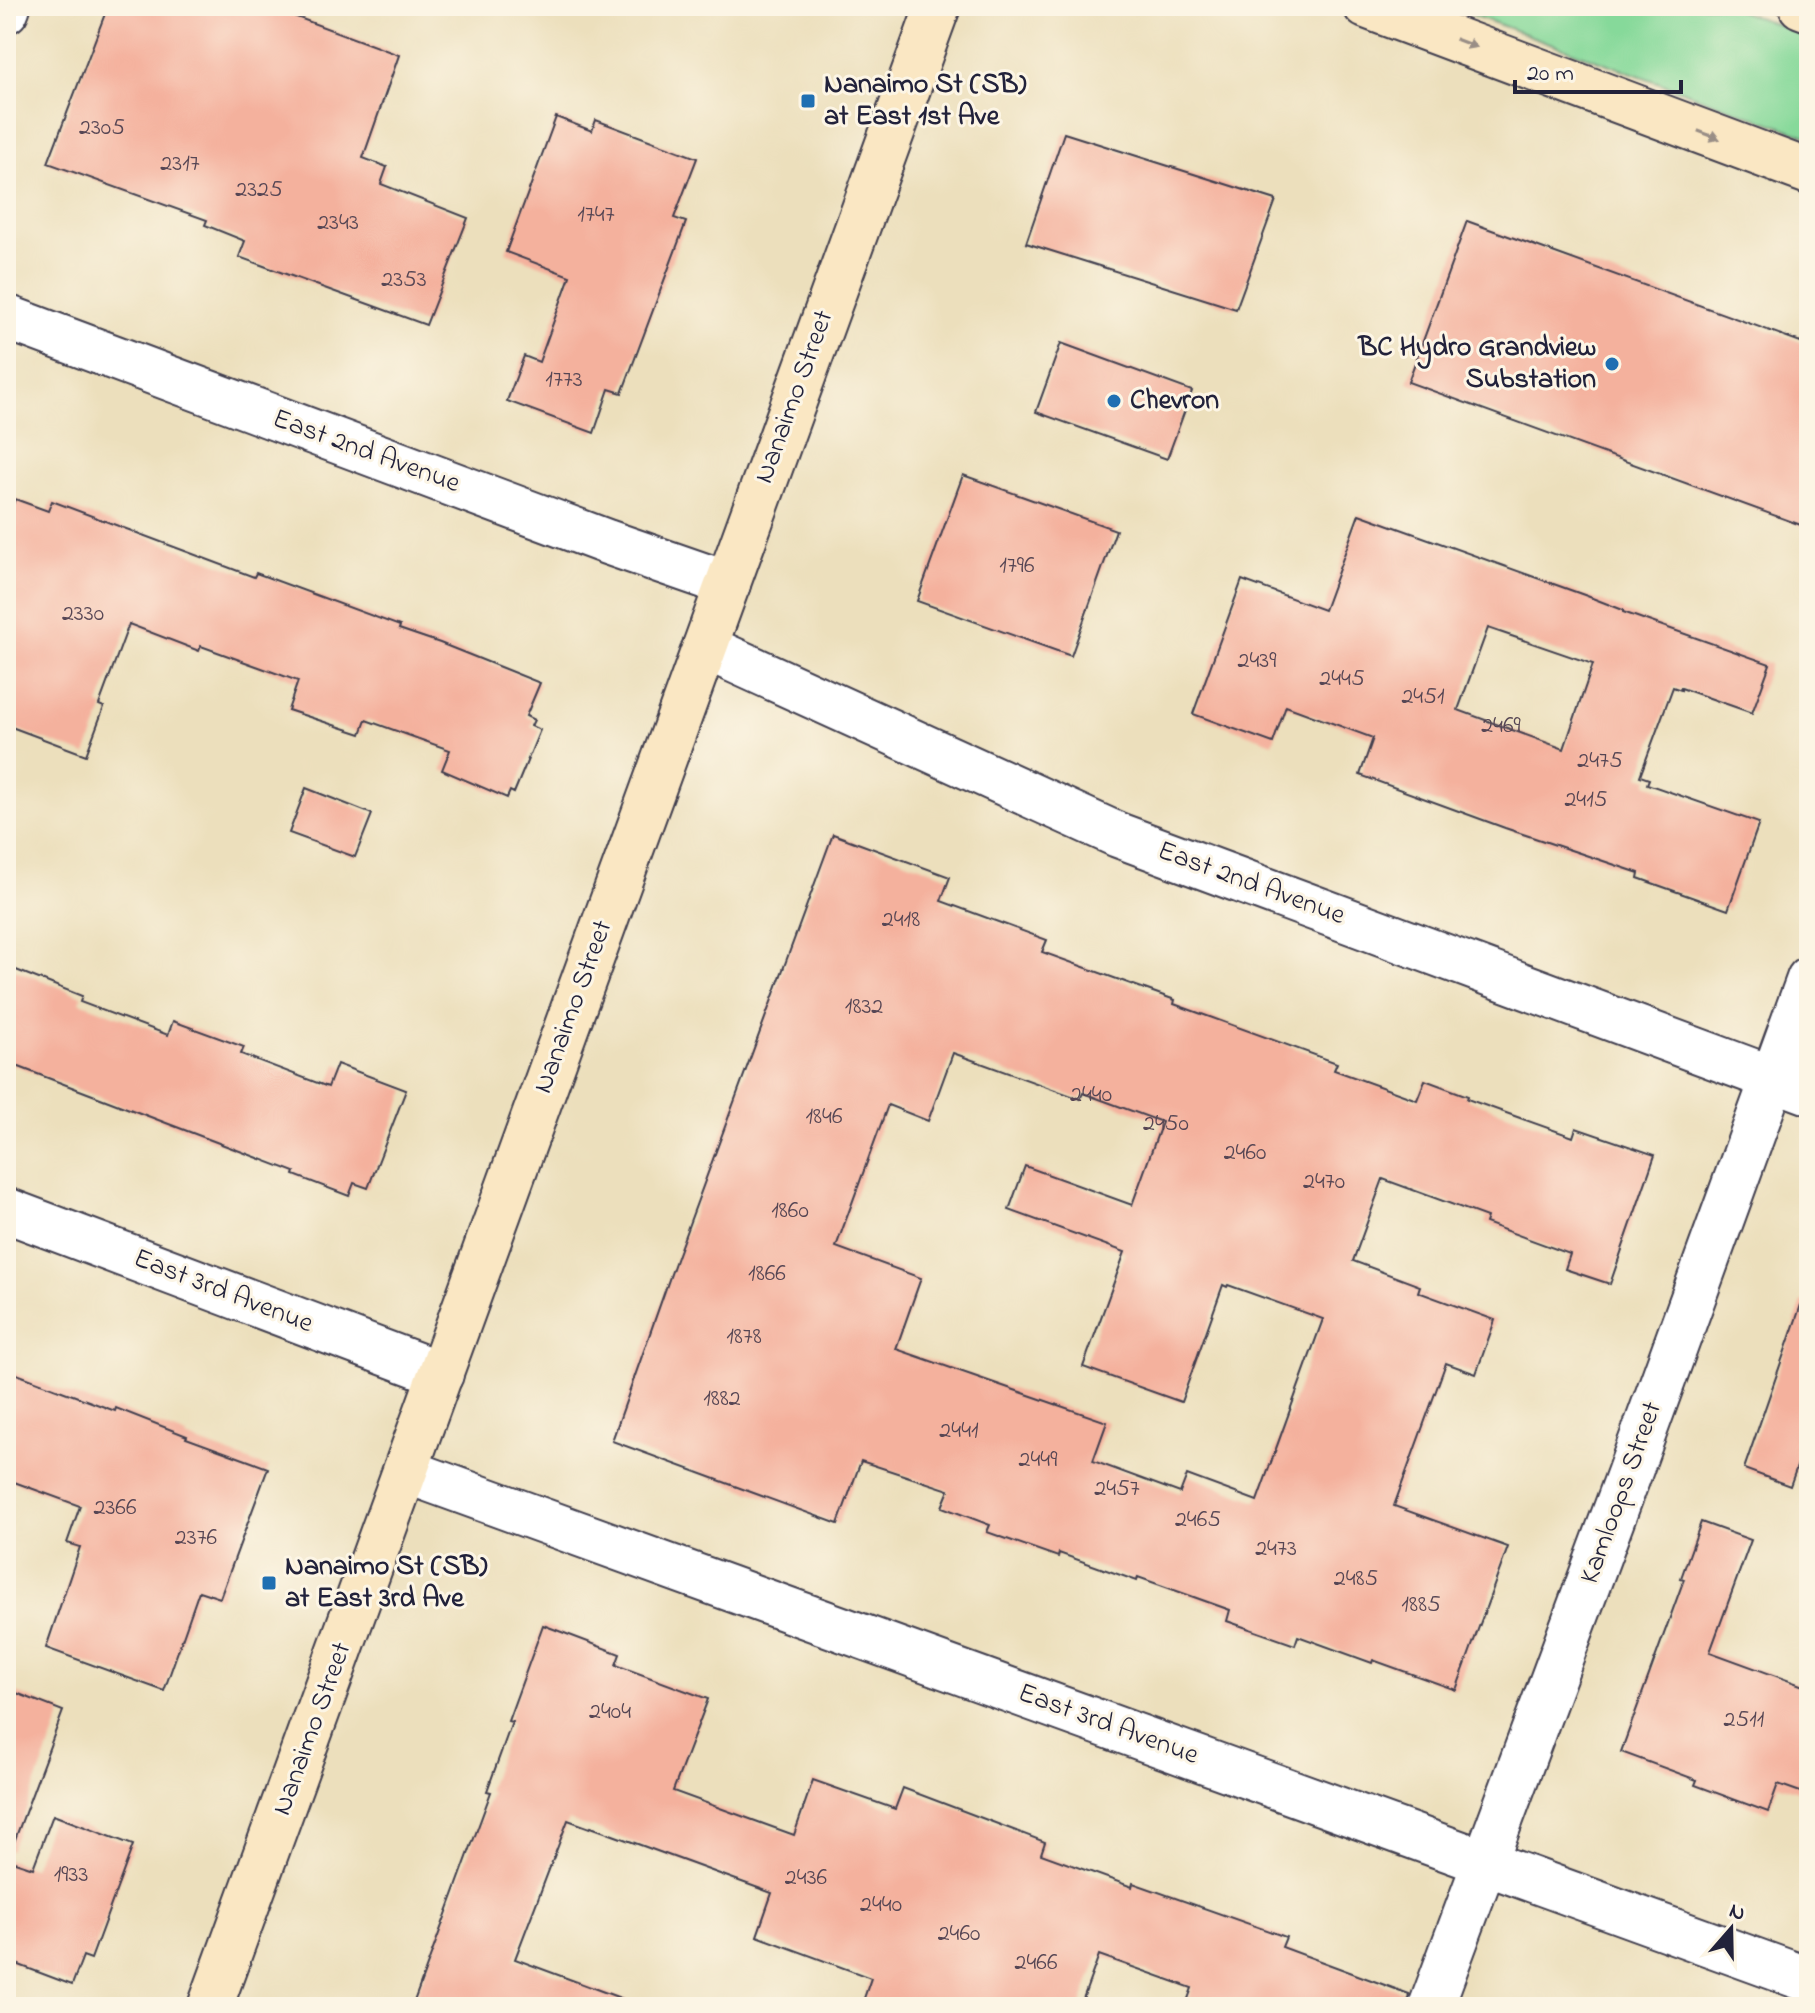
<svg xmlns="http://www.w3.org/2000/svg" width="1815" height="2013" viewBox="0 0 1815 2013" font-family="'Indie Flower',sans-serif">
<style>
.green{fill:#86d99a;stroke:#547e6a;stroke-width:2}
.building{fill:#f4b19d;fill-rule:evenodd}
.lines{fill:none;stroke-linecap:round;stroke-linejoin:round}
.street-casing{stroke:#403e4e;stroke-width:48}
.secondary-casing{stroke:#403e4e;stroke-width:48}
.street{stroke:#fff;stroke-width:44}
.secondary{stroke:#fae7c3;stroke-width:44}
.oneway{fill:#998e86}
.poi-dot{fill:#1f6fb2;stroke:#fcf5e5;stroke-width:3}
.labels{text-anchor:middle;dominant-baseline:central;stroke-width:6;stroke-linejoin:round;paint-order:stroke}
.number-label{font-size:24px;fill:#564654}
.poi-label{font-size:28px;font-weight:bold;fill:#22223b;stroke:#fcf5e5;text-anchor:start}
.street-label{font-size:28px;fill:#22223b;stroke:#fcf5e5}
</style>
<rect width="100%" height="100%" fill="#fcf5e5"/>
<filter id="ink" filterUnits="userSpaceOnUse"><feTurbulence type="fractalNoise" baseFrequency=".0125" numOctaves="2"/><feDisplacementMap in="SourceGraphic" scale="16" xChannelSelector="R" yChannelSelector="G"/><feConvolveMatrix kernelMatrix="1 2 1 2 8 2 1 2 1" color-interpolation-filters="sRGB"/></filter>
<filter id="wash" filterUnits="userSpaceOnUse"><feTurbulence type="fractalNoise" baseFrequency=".006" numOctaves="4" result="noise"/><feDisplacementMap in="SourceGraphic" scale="32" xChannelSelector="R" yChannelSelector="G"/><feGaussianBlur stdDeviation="1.8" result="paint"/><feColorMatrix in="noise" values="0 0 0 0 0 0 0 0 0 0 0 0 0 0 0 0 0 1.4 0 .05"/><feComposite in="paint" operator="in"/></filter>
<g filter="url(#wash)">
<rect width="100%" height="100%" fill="#ecdfbc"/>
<polygon class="green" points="1448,6 1726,6 1809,36 1809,137"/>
<g id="blocks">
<g class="building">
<polygon points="108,6 267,6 399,55 363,158 387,167 381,184 468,218 426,325 239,257 245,241 205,225 207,220 48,163"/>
<polygon points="556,117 592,131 596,120 697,158 674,218 686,222 622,393 609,389 594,433 507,401 524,356 539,362 570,276 506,252"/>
<polygon points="1064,133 1276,200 1236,309 1026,243"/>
<polygon points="1467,221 1809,345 1809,528 1408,382"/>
<polygon points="1061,343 1192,391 1167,459 1036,412"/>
<polygon points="963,475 1116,530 1071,656 917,601"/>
<polygon points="15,499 48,511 52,501 254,577 256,573 400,626 399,629 440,643 540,683 526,716 534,720 531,726 540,730 514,793 510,791 507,798 442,770 450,750 366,720 361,734 288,710 298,681 201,646 199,651 129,624 99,705 104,707 86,755 6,725 6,523"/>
<path d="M 1359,514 L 1587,596 L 1623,610 L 1623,612 L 1770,664 L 1752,713 L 1681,688 L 1681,690 L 1673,687 L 1640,776 L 1649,779 L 1647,784 L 1759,823 L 1728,910 L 1638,878 L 1639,873 L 1505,828 L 1360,775 L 1373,738 L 1286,706 L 1273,743 L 1193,714 L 1242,580 L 1324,610 ZM 1488,628 L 1593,664 L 1564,749 L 1458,710 Z"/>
<polygon points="306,788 372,814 355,857 289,833"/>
<path d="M 833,834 L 950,877 L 941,901 L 1047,940 L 1042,952 L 1175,1000 L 1174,1004 L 1337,1063 L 1334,1070 L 1417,1100 L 1425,1080 L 1468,1096 L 1467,1099 L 1573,1137 L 1576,1128 L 1655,1155 L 1610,1284 L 1565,1269 L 1570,1254 L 1485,1223 L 1487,1217 L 1383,1179 L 1353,1261 L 1420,1286 L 1418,1292 L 1495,1320 L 1476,1374 L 1446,1363 L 1394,1506 L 1508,1547 L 1456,1690 L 1373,1660 L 1372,1663 L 1298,1636 L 1295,1645 L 1227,1621 L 1230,1610 L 1138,1577 L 1137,1581 L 1059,1553 L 1058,1557 L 987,1532 L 990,1525 L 942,1507 L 949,1490 L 861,1461 L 838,1524 L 612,1441 L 678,1254 ZM 953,1053 L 1080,1099 L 1083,1093 L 1162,1122 L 1132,1205 L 1025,1166 L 1009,1210 L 1125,1252 L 1083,1367 L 1181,1402 L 1223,1285 L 1227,1287 L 1228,1285 L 1323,1319 L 1257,1501 L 1187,1475 L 1180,1493 L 1093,1461 L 1107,1422 L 896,1349 L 921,1278 L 836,1247 L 888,1105 L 928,1121 Z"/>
<polygon points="6,966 82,996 80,1002 168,1035 173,1021 244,1047 241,1054 328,1087 337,1064 406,1090 368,1188 354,1183 349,1196 294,1175 295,1172 6,1062"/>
<polygon points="1802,1302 1809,1303 1809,1433 1790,1486 1744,1469"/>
<polygon points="6,1370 115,1411 116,1408 187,1436 186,1438 268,1468 220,1598 199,1591 164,1691 46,1648 80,1547 67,1543 80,1506 6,1479"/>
<polygon points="1701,1522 1751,1540 1710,1652 1809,1688 1809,1795 1778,1784 1768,1812 1695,1785 1697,1780 1621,1752 1684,1579 1681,1578"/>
<polygon points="543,1625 620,1654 616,1665 708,1699 673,1791 794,1835 813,1780 895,1809 903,1788 1045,1842 1041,1854 1132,1887 1133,1883 1286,1937 1282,1947 1409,1994 1407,2007 1185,2007 1192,1988 1099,1955 1080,2007 861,2007 871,1978 757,1936 772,1893 591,1827 590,1828 568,1820 515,1959 631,2002 630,2007 412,2007 491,1792 487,1791 512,1722 508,1721"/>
<polygon points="6,1689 63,1711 11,1850 6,1849"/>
<polygon points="53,1815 133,1845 91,1959 83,1956 72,1985 6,1960 6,1859 33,1868"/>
</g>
</g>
</g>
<g filter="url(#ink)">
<use href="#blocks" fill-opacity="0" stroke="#403e4e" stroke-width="2"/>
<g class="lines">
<g class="street-casing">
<g id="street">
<polyline points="6,11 8,6"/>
<polyline points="6,317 607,542 728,584"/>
<polyline points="705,647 1118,835 1809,1092"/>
<polyline points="6,1210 441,1374"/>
<polyline points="406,1471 1809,1980"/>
<polyline points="1431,2007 1629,1474 1809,979"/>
</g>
</g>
<g class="secondary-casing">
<g id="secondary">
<polyline points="1366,6 1809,172"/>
<polyline points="1801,6 1809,9"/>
<polyline points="210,2007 938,6"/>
</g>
</g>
<use href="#street" class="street"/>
<use href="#secondary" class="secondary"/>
</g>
<defs><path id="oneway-solid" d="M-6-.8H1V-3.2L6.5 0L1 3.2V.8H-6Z" transform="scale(2)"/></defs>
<g class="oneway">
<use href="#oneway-solid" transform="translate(1466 43) rotate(21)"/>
<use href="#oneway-solid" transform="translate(1709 135) rotate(21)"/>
</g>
</g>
<g class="poi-dot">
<rect x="800" y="93" width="16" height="16" rx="4"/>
<circle cx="1612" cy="364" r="8"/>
<circle cx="1114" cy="401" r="8"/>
<rect x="261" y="1575" width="16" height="16" rx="4"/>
</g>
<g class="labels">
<g class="number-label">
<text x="102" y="128">2305</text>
<text x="180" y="164">2317</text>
<text x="259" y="190">2325</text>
<text x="596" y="215">1747</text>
<text x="338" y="223">2343</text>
<text x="404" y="280">2353</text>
<text x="564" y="380">1773</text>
<text x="1017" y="566">1796</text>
<text x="83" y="614">2330</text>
<text x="1257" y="661">2439</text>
<text x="1342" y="679">2445</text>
<text x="1423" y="697">2451</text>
<text x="1501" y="726">2469</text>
<text x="1600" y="761">2475</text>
<text x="1586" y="800">2415</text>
<text x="901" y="920">2418</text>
<text x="864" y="1007">1832</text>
<text x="1091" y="1095">2440</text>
<text x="824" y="1117">1846</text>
<text x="1166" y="1124">2450</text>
<text x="1245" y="1153">2460</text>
<text x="1324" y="1182">2470</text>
<text x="790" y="1211">1860</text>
<text x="767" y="1274">1866</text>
<text x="744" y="1337">1878</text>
<text x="722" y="1399">1882</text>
<text x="959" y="1431">2441</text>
<text x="1038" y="1460">2449</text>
<text x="1117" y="1489">2457</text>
<text x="115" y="1508">2366</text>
<text x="1198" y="1520">2465</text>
<text x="196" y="1538">2376</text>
<text x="1276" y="1549">2473</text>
<text x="1356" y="1579">2485</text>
<text x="1421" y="1605">1885</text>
<text x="610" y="1712">2404</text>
<text x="1744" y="1720">2511</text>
<text x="71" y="1875">1933</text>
<text x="806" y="1878">2436</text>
<text x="881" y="1905">2440</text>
<text x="959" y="1934">2460</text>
<text x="1036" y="1963">2466</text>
</g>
<g class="poi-label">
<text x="824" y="85">Nanaimo St (SB)<tspan x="824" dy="32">at East 1st Ave</tspan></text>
<text x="1596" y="348" text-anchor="end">BC Hydro Grandview<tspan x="1596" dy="32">Substation</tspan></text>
<text x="1130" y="401">Chevron</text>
<text x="285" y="1567">Nanaimo St (SB)<tspan x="285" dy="32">at East 3rd Ave</tspan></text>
</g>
<g class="street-label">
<text transform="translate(795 397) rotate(-70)">Nanaimo Street</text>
<text transform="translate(366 452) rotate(20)">East 2nd Avenue</text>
<text transform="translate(1251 884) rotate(20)">East 2nd Avenue</text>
<text transform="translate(574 1007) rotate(-70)">Nanaimo Street</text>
<text transform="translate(223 1292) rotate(21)">East 3rd Avenue</text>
<text transform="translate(1622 1493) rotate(-70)">Kamloops Street</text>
<text transform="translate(1108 1725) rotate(20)">East 3rd Avenue</text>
<text transform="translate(313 1729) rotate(-70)">Nanaimo Street</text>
</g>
</g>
<rect width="1815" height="2013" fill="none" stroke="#fcf5e5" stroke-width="32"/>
<g transform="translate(1731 1929) rotate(20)" stroke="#fcf5e5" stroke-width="6" paint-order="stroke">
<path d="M0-6L14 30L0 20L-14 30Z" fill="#22223b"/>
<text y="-12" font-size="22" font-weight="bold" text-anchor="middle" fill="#22223b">N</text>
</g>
<path d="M1515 80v12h166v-12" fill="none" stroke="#22223b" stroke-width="4"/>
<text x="1527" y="80" font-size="24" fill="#22223b" stroke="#fcf5e5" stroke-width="6" paint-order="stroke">20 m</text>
</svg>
